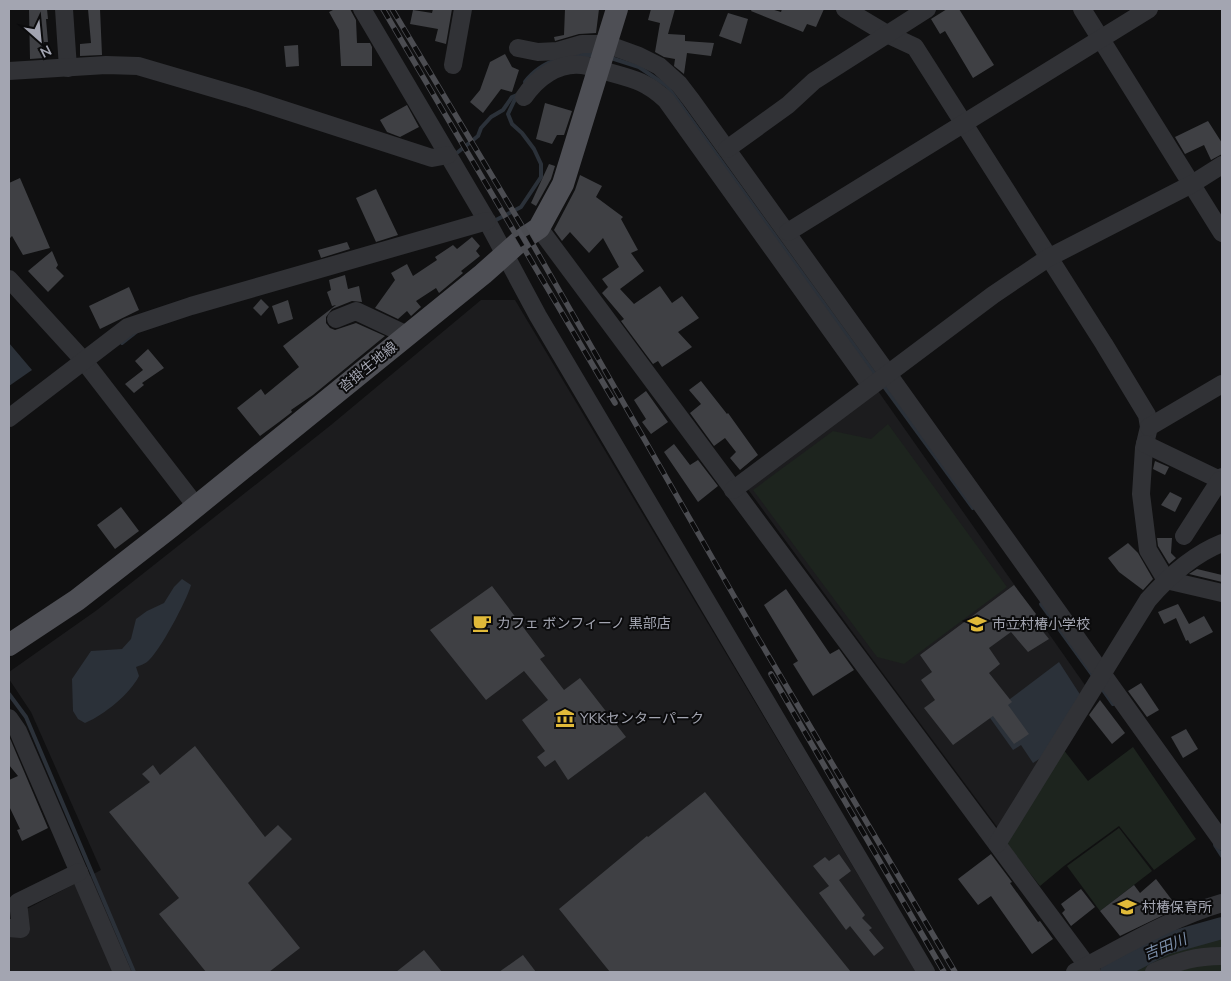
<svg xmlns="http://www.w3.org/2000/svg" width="1231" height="981" viewBox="0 0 1231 981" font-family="'Nunito Sans','Noto Sans JP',sans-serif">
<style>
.built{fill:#1c1c1e}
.green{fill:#1d241e}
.water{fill:#2b3139}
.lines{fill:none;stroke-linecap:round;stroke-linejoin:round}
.stream{stroke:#2b3139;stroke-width:4}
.river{stroke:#2b3139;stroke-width:22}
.building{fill:#3f4044}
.minor{stroke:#313236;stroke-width:18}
.major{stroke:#4e4f55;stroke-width:22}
.rail-casing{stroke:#4b4c51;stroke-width:5.5}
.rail{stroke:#0b0b0c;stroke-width:4;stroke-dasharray:11;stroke-linecap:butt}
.labels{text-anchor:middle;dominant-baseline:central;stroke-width:4;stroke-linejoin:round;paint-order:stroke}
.street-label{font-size:14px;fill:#a3a5b1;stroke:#0b0b0c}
.poi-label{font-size:14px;fill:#a3a5b1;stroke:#0b0b0c;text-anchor:start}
.water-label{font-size:15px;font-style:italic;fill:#7c8faa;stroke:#0b0b0c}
</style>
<rect width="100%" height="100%" fill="#101011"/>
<g class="built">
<polygon points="481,300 515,300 916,972 9,972 9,935 23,911 101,870 31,712 9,679 9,672 97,610 331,425"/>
<polygon points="878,391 1087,688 998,828 873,660 747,488"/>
</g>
<g class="green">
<polygon points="888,424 1007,587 904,664 877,657 753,490 833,431 871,439"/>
<polygon points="1133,747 1196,839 1154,870 1119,826 1064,866 1040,886 1006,843 1063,749 1088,781"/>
<polygon points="1119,828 1152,871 1100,911 1067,866"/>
<polygon points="1219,935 1222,936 1222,972 1129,972 1174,950"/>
</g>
<g class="water">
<polygon points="9,343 32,370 9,386"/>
<path d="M 182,579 L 191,585 C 187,600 159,653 147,662 C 144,664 139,666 136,667 L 139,676 C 130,694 104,715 85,723 L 78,719 L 73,711 L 72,679 L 91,651 L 122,649 L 131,639 L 136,619 L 147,611 L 164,603 L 174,587 Z"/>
<polygon points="1059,662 1081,696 1044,756 1033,763 1021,745 1013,750 990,718 1010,699"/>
</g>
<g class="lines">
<g class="stream">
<polyline points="574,55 596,55"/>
<polyline points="611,58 639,67 667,86 877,377"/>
<path d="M 525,82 C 532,72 545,63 557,60"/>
<polyline points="453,156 478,136 481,128 491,117 503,110 512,97 517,95"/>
<polyline points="494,221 521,207 541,177 541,164 534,149 522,133 512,124 508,114 517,95"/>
<polyline points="122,343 136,332"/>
<polyline points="883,385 973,508"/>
<polyline points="1041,604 1094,677"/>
<polyline points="1101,687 1113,704"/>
<polyline points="9,694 26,717 134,972"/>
<polyline points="1215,845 1222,856"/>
</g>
<polyline class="river" points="1111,972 1165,944 1222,928"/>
</g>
<g class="building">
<polygon points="29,9 47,9 48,19 46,19 48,42 44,42 44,58 30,59"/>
<polygon points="88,9 100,9 102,55 80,56 80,44 91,43"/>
<polygon points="335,9 350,9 356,20 357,43 370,43 372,47 372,66 341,66 339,30 329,12"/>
<polygon points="433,9 452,9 446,44 435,41 438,29 410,24 413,10 432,13"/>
<polygon points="565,9 599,9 596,33 579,34 555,41 554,37 564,35"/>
<polygon points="651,9 675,9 668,34 685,35 685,41 714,43 711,56 687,53 684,74 674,66 675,59 664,57 655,52 660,23 648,20"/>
<polygon points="752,9 771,9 781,12 782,9 824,9 816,27 807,24 803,32 751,11"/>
<polygon points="947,9 959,9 994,65 973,78 945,31 940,34 931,19"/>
<polygon points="728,13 748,19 741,44 719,36"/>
<polygon points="298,45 299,66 286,67 284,46"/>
<polygon points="505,54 512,67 519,70 512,92 501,89 483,113 470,102 480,90 490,62"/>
<polygon points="545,103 572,111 564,135 557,135 552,144 536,139"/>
<polygon points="407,105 419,127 400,137 387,132 380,120"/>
<polygon points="1208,121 1222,143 1222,154 1211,160 1204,145 1185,154 1175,137"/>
<polygon points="549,164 555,166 551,179 536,206 531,203"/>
<polygon points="580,175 602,186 596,197 623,217 621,219 638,250 631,253 644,271 620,289 634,304 660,286 672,303 682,296 699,318 678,332 692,347 662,367 658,361 653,364 621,321 624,319 602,293 608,287 602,279 619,267 603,238 589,253 570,232 562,241 554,230 575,190"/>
<polygon points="20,178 50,248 23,255 12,236 9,239 9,183"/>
<polygon points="376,189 398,235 376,242 356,198"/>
<polygon points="472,237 480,246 476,251 480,256 461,271 463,273 439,293 436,288 416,301 421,307 411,316 407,311 398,319 375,308 395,280 391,273 407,264 413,276 437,260 435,257 453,245 457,249"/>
<polygon points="347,242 350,249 321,258 318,250"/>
<polygon points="52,251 58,265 56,268 64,276 48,292 28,271"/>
<polygon points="345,275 348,289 359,286 362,302 352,301 332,309 326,317 326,323 330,328 335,330 356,323 385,336 313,395 291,410 292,412 279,422 260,436 237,408 261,389 265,395 299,367 283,346 336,305 332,306 327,292 331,290 329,280"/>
<polygon points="129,287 139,310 100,329 89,306"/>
<polygon points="261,299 269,307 261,316 253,308"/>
<polygon points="288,300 293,319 278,324 272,306"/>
<polygon points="148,349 164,368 142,383 144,385 134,393 125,384 143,370 135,361"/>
<polygon points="701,381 727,414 728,413 758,455 740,470 730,458 736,452 725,438 714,446 690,413 701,404 689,390"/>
<polygon points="646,391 668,422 651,434 642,422 646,419 634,400"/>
<polygon points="674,444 690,465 698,460 718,486 698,502 664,452"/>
<polygon points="1155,461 1169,467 1165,475 1153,469"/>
<polygon points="1170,492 1182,498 1175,512 1161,505"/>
<polygon points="121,507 139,531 115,549 97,525"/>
<polygon points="1157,538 1172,538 1171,553 1176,558 1169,564 1158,546"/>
<polygon points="1128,543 1138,553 1153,579 1143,590 1119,572 1108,558"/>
<polygon points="1197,569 1222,575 1222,582 1189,574"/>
<polygon points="1014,585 1036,614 1032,618 1049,639 1028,652 1011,632 989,648 1000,664 989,673 1012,702 1008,705 1029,734 1014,744 993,716 953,745 924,708 935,700 921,680 932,672 920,655"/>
<polygon points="492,586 545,656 540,659 564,690 580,678 626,737 568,780 555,760 545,767 537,757 545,751 522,720 548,700 524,671 486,700 430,630"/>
<polygon points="786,589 830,654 839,649 854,670 813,696 793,664 798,661 764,605"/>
<polygon points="1178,604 1189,624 1204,616 1213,632 1190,644 1188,640 1186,641 1176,618 1164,624 1158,612"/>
<polygon points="1141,683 1159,710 1147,717 1128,691"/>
<polygon points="1100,700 1125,733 1112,744 1089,715"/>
<polygon points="1186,729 1198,749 1183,758 1171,737"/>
<polygon points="9,736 48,828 22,841 17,830 20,829 9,806 9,780 18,776 9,765"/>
<polygon points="195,746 265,837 278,825 292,839 248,883 300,948 269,972 206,972 159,914 179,898 109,812 150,782 142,774 153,765 160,775"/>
<polygon points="705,792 851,972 610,972 559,909 647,836 648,837"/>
<polygon points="839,854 851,871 839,880 865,915 862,918 872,928 869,930 884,948 874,956 850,926 846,930 819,893 829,886 813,866 825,857 829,861"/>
<polygon points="991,854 1012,882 1010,883 1038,922 1040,921 1053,939 1032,954 991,896 978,905 958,879"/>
<polygon points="1156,879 1178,908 1120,936 1100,911 1134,885 1140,893"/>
<polygon points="1081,889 1095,907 1071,926 1062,913 1065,910 1061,904"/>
<polygon points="424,950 442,972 396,972"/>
<polygon points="523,955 536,972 499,972"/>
</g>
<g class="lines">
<g class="minor">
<polyline points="64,9 68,68"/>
<polyline points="362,9 487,221 538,316 926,972"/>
<polyline points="845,9 887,34 915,47 1104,344 1147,415 1149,427 1144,448 1141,494 1148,550 1166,580 1222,593"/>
<polyline points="1082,9 1222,233"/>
<polyline points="518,48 538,52 558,51 582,44 606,44 639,56 659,66 679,84 692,101 888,374 1222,841"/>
<polyline points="453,65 463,9"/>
<polyline points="9,71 106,65 138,66 247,98 432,158 448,155"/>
<path d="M 524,97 C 537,78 558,62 582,65 C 591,66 600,70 608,72 C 634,79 647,82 666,100 L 871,386"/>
<polyline points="727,149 788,105 814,81 927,9"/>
<polyline points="539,228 1092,972"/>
<polyline points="788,232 1149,9"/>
<polyline points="9,279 84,361 196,506"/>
<polyline points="336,319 356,311 407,335"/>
<polyline points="9,418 128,327 191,306 487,221"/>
<polyline points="1149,427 1222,384"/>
<polyline points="1145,444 1220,480 1222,477"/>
<polyline points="733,490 993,295 1048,258 1192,184 1222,165"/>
<polyline points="1184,536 1220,480"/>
<polyline points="9,718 18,731 122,972"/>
<path d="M 997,844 L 1148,600 C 1169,576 1192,555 1222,543"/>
<polyline points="9,928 21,929 18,902 79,872"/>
<path d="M 1075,972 C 1123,947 1170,918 1222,903"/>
<path d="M 1154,972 C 1179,961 1196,956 1222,956"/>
</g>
<polyline class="major" points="9,645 77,600 172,526 483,274 520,241 539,228 563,184 617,9"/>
<g class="rail-casing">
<g id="rail">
<polyline points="383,9 615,403"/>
<polyline points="392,9 528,236 758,638 955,972"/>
<polyline points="771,674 944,972"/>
</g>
</g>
<use href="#rail" class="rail"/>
</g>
<defs>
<g id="cafe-bare" transform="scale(1.5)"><path d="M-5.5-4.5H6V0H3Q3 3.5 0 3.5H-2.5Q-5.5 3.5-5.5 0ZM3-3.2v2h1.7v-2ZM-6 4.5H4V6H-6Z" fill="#e1ba39" stroke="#0b0b0c" stroke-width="2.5" paint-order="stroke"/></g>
<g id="school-bare" transform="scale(1.5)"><path d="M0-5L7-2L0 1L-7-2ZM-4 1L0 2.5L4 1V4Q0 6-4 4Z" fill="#e1ba39" stroke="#0b0b0c" stroke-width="2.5" paint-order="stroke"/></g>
<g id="museum-bare" transform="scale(1.5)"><path d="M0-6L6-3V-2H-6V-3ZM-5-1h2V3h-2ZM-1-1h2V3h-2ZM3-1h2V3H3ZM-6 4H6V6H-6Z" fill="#e1ba39" stroke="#0b0b0c" stroke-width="2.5" paint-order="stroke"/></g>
</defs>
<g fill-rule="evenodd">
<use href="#cafe-bare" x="482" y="623"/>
<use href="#school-bare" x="977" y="624"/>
<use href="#museum-bare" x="565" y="718"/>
<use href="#school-bare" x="1127" y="907"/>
</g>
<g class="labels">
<g class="street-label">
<text transform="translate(368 367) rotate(-39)">沓掛生地線</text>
</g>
<g class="poi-label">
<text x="497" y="623">カフェ ボンフィーノ 黒部店</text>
<text x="992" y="624">市立村椿小学校</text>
<text x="580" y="718">YKKセンターパーク</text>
<text x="1142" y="907">村椿保育所</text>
</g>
<g class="water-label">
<text transform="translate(1165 947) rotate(-22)">吉田川</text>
</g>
</g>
<rect width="1231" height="981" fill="none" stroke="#a3a5b1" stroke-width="20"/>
<g transform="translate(40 40) rotate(153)" stroke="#0b0b0c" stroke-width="4" paint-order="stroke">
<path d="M0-4L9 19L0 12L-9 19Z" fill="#a3a5b1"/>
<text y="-8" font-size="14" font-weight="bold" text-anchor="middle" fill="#a3a5b1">N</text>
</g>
</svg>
